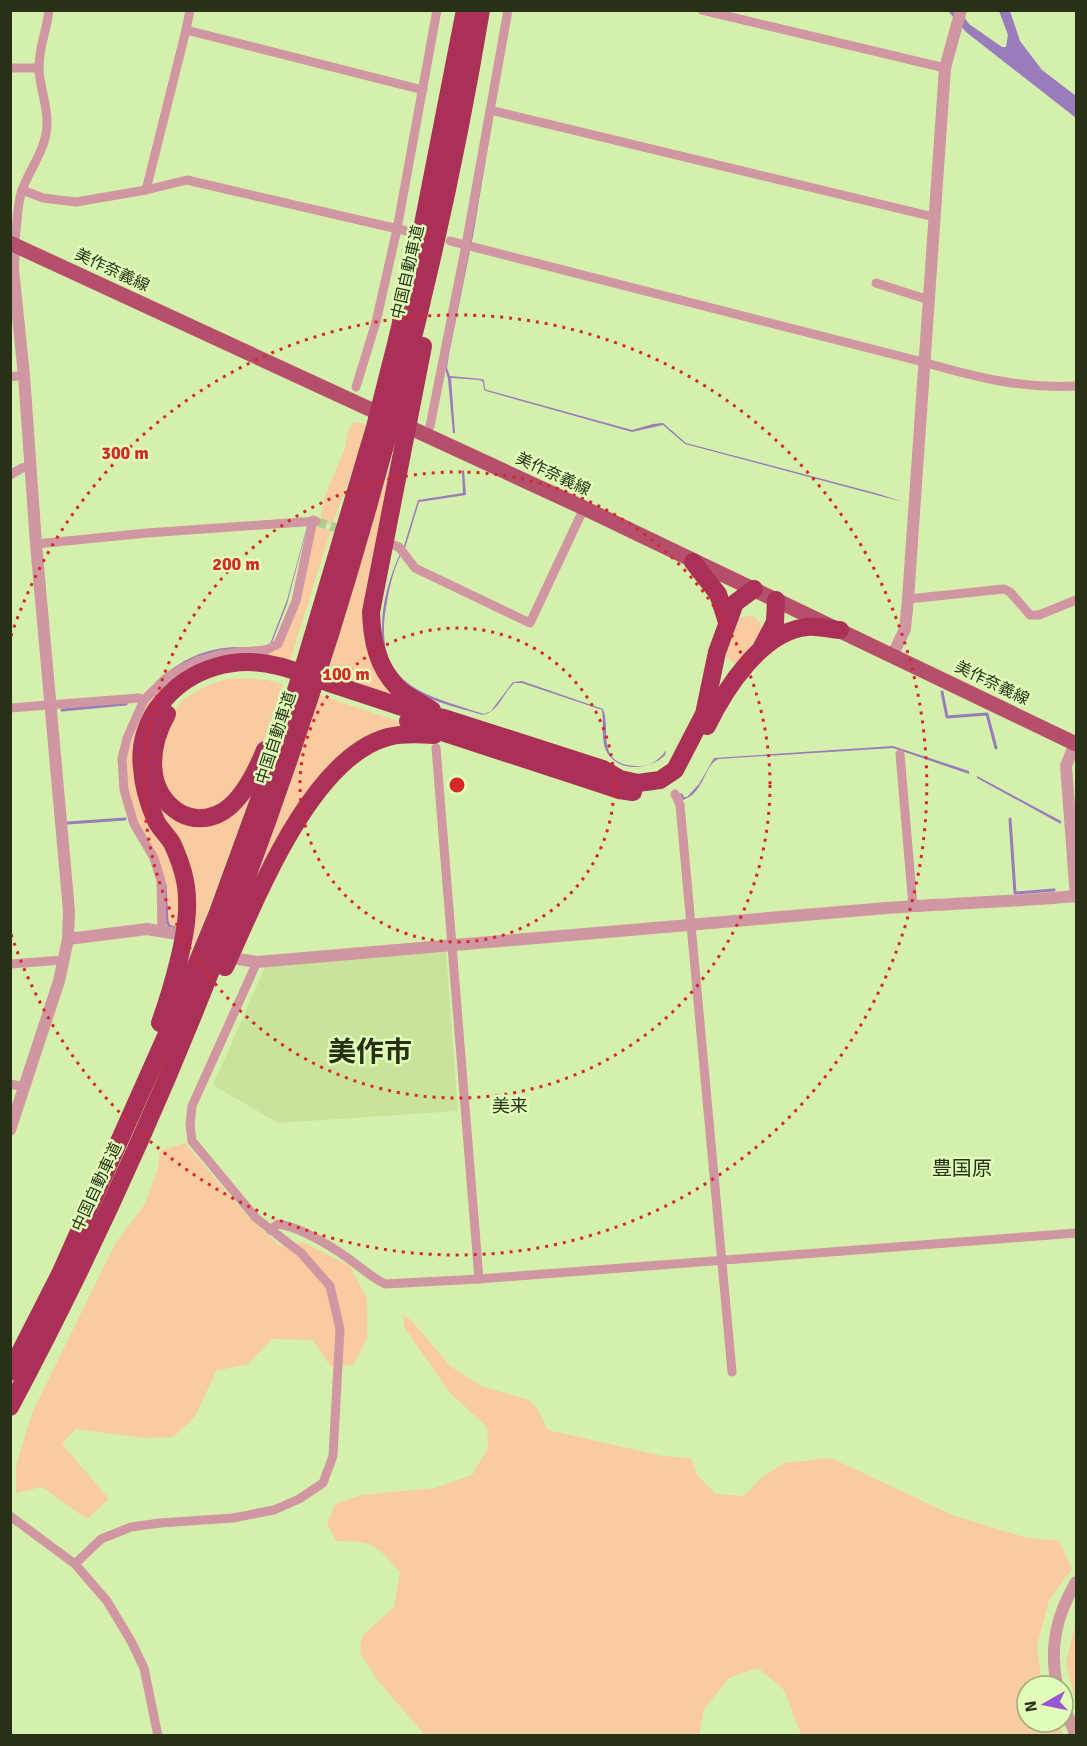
<svg xmlns="http://www.w3.org/2000/svg" width="1087" height="1746" viewBox="0 0 1087 1746" font-family="Signika,'Noto Sans JP',sans-serif">
<style>
.built{fill:#c9e49a}
.green{fill:#f9cba0}
.water{fill:#9a7cbc}
.lines{fill:none;stroke-linecap:round;stroke-linejoin:round}
.stream{stroke:#9a7cbc;stroke-width:3}
.minor-tunnel{stroke:#b2ca8e;stroke-width:9;stroke-dasharray:9 4.5;stroke-linecap:butt}
.minor{stroke:#d096a2;stroke-width:9}
.tertiary{stroke:#d096a2;stroke-width:12}
.primary{stroke:#b64f6b;stroke-width:15}
.motorway{stroke:#aa3057;stroke-width:18}
.ring{fill:none;stroke:#d62828;stroke-width:3;stroke-dasharray:3 6}
.labels{text-anchor:middle;dominant-baseline:central;stroke-width:5;stroke-linejoin:round;paint-order:stroke}
.street-label{font-size:16px;fill:#273116;stroke:#e2fdb9}
.neighbourhood-label{font-size:18px;fill:#273116;stroke:#e2fdb9}
.quarter-label{font-size:20px;fill:#273116;stroke:#e2fdb9}
.town-label{font-size:28px;font-weight:bold;fill:#273116;stroke:#e2fdb9}
.centre{fill:#d62828;stroke:#e2fdb9;stroke-width:3}
.ring-label{font-size:18px;text-anchor:middle;font-weight:bold;fill:#d62828;stroke:#e2fdb9;stroke-width:5;stroke-linejoin:round;paint-order:stroke}
</style>
<rect width="100%" height="100%" fill="#d5f0ac"/>
<polygon class="built" points="446,952 458,1111 278,1123 213,1085 265,967"/>
<g class="green">
<path d="M 354,422 L 366,424 L 355,463 L 332,525 L 322,520 C 317,507 340,463 345,448 C 347,439 347,428 354,422 Z"/>
<polygon points="394,452 366,632 409,702 326,678"/>
<path d="M 317,527 L 331,530 L 288,667 C 250,655 213,655 179,679 C 162,691 152,706 144,725 C 110,806 202,854 179,930 C 175,930 170,929 168,925 C 162,916 166,883 160,867 C 153,849 139,833 133,815 C 129,801 124,784 125,770 C 126,713 170,662 227,656 C 240,654 272,657 279,647 C 283,642 284,635 286,630 C 300,598 306,564 314,530 Z"/>
<path d="M 747,615 C 779,622 749,653 738,665 L 724,656 L 736,620 Z"/>
<polygon points="243,678 267,680 283,684 261,749 231,797 203,812 171,801 157,767 175,710 184,699 203,687 227,679"/>
<polygon points="320,695 421,729 344,756 231,945"/>
<polygon points="254,787 208,911 185,965 191,921 155,799 196,823"/>
<polygon points="185,1143 247,1216 280,1246 302,1242 349,1265 367,1298 367,1339 353,1365 330,1366 313,1340 272,1339 248,1364 216,1371 195,1417 173,1437 144,1438 75,1429 62,1444 109,1499 87,1519 42,1487 16,1493 16,1466 32,1413 115,1244 145,1204 158,1168 160,1151"/>
<path d="M 403,1315 L 411,1320 L 450,1366 L 481,1386 L 529,1400 L 538,1410 L 548,1430 L 662,1456 L 691,1458 L 697,1475 L 716,1494 L 744,1496 L 762,1477 L 785,1463 L 831,1458 L 952,1515 L 1024,1537 L 1059,1541 L 1072,1569 L 1049,1600 L 1037,1646 L 1042,1686 L 1027,1686 L 1027,1722 L 1058,1722 L 1063,1735 L 804,1735 L 801,1734 L 784,1690 L 758,1668 L 729,1678 L 704,1709 L 699,1735 L 425,1735 L 378,1681 L 360,1653 L 362,1636 L 394,1607 L 400,1572 C 375,1544 374,1541 336,1541 L 327,1524 L 335,1504 L 361,1495 L 435,1488 L 472,1475 L 488,1448 L 487,1427 L 450,1393 L 404,1327 Z"/>
<polygon points="1076,1620 1076,1703 1066,1663"/>
</g>
<g class="water">
<polygon points="948,11 960,11 969,24 1002,47 1006,47 1008,35 999,11 1010,11 1020,41 1042,70 1076,96 1076,118 966,32"/>
<polygon points="493,117 473,236 449,354 447,368 450,376 482,379 484,380 485,389 487,390 632,430 653,424 663,423 686,443 879,494 903,502 685,444 663,425 632,432 486,391 484,390 483,382 480,380 451,378 455,433 453,433 448,379 445,368"/>
<polygon points="464,470 466,495 419,502 405,548 404,546 418,500 463,493 462,471"/>
<path d="M 308,524 L 287,604 L 271,645 L 265,648 C 231,648 199,652 170,672 C 162,678 153,689 146,693 C 165,670 193,652 223,648 C 238,646 256,649 270,644 L 287,600 L 307,526 L 289,527 L 288,526 Z"/>
<path d="M 400,554 L 401,555 C 392,572 388,594 385,614 C 376,687 427,695 484,714 L 491,711 L 513,682 L 522,681 L 603,709 C 612,731 593,766 640,766 C 652,766 661,758 666,750 L 665,755 C 650,771 614,773 605,748 C 601,736 604,722 602,710 L 522,683 L 514,683 C 503,694 498,712 483,715 C 457,707 423,701 402,681 C 369,649 383,591 400,554 Z"/>
<path d="M 893,746 L 969,771 L 969,774 L 893,748 L 718,759 C 703,767 705,792 683,800 L 680,794 L 682,793 L 684,797 L 687,797 L 699,784 L 714,758 Z"/>
<polygon points="977,776 1061,821 1061,824 977,778"/>
</g>
<g class="lines">
<g class="stream">
<polyline points="942,692 947,717 987,714 996,748"/>
<polyline points="62,710 126,704"/>
<polyline points="1010,819 1015,893 1054,890"/>
<polyline points="68,823 125,819"/>
<polyline points="165,885 167,921 169,926 175,928"/>
</g>
<polyline class="minor-tunnel" points="318,522 345,531"/>
<g class="minor">
<polyline points="702,10 945,68"/>
<polyline points="186,30 190,10"/>
<polyline points="10,68 39,68"/>
<polyline points="490,110 934,217"/>
<polyline points="22,190 43,198 76,202 146,190"/>
<polyline points="411,232 187,180 146,190 186,30 423,90"/>
<path d="M 450,241 L 923,362 C 975,377 1022,389 1076,386"/>
<path d="M 14,245 C 18,226 16,208 22,190 C 30,168 46,150 47,125 C 48,106 40,89 39,70 C 38,48 47,31 49,10"/>
<polyline points="876,283 929,300"/>
<polyline points="10,377 24,375"/>
<polyline points="356,387 376,322 397,229 437,10"/>
<polyline points="430,426 466,245 508,10"/>
<polyline points="10,475 22,468 31,466"/>
<polyline points="388,543 399,547 415,568 530,623 584,508"/>
<polyline points="36,544 147,533 316,521"/>
<polyline points="908,599 1004,589 1010,592 1030,615 1039,615 1076,600"/>
<polyline points="10,708 139,698 144,700"/>
<polyline points="436,748 479,1279"/>
<polyline points="900,754 913,906"/>
<polyline points="675,794 680,805 732,1372"/>
<polyline points="162,930 161,881 154,858 134,824 124,790 122,759 127,738 144,700 164,680 177,671 197,661 221,654 266,650 278,644 296,601 313,520"/>
<polyline points="10,964 64,960"/>
<polyline points="10,1084 25,1087"/>
<path d="M 270,1230 L 278,1224 C 299,1227 324,1242 342,1254 C 357,1264 369,1276 385,1284 L 479,1279 L 1076,1233"/>
<polyline points="10,1516 75,1564 107,1601 131,1641 144,1668 158,1736"/>
<polyline points="75,1564 101,1539 131,1527 160,1523 233,1518 274,1510 299,1499 323,1483 333,1456 340,1329 330,1286 301,1253 256,1218 192,1141 190,1125 192,1106 257,962"/>
</g>
<g class="tertiary">
<polyline points="893,654 905,629 908,599 945,68 961,10"/>
<polyline points="1075,743 1066,766 1076,897"/>
<polyline points="68,939 147,929 178,934"/>
<path d="M 238,959 L 257,962 C 467,942 677,925 886,908 C 950,903 1013,902 1076,896"/>
<polyline points="10,1130 59,981 68,939 69,911 36,544 24,375 13,269 14,245"/>
<path d="M 1057,1686 C 1049,1647 1056,1616 1076,1582"/>
<polyline points="1063,1704 1076,1736"/>
</g>
<polyline class="primary" points="10,243 584,508 1076,744"/>
<g class="motorway">
<path d="M 423,346 L 371,612 C 372,640 377,666 397,687 C 406,696 421,703 432,710"/>
<polyline points="693,562 718,594 727,622"/>
<polyline points="762,647 775,622 776,600"/>
<path d="M 167,714 C 149,746 144,791 180,813 C 191,819 203,820 216,815 C 240,806 256,772 265,750"/>
<polyline points="408,721 598,783 619,790 633,792"/>
<path d="M 707,726 C 725,689 762,631 807,627 C 817,626 829,629 840,630"/>
<path d="M 225,967 C 256,900 310,758 388,737 C 403,733 419,734 434,735"/>
<path d="M 160,1023 C 171,992 189,933 187,900 C 187,881 180,860 172,843 C 167,835 160,829 156,821 C 149,805 143,785 142,768 C 139,744 147,719 163,701 C 191,668 235,655 278,666 C 295,670 312,677 329,683 C 360,693 390,703 420,713 L 444,718 L 544,750 L 603,769 L 620,779 L 638,783 L 660,780 L 675,770 L 704,714 L 717,652 L 735,603 L 754,589"/>
<polyline points="10,1372 61,1272 178,1009 217,915 274,759 306,659 375,427 396,344 416,260 465,10"/>
<path d="M 10,1407 C 142,1160 247,898 331,631 C 394,428 446,221 481,10"/>
</g>
</g>
<g class="ring">
<circle cx="457" cy="785" r="157"/>
<circle cx="457" cy="785" r="313"/>
<path d="M11 636A470 470 0 1 1 11 934"/>
</g>
<g class="labels">
<g class="street-label">
<text transform="translate(112 270) rotate(25)">美作奈義線</text>
<text transform="translate(408 272) rotate(-77)">中国自動車道</text>
<text transform="translate(553 474) rotate(25)">美作奈義線</text>
<text transform="translate(992 683) rotate(26)">美作奈義線</text>
<text transform="translate(276 738) rotate(-72)">中国自動車道</text>
<text transform="translate(97 1187) rotate(-65)">中国自動車道</text>
</g>
<g class="neighbourhood-label">
<text x="510" y="1106">美来</text>
</g>
<g class="quarter-label">
<text x="962" y="1168">豊国原</text>
</g>
<g class="town-label">
<text x="370" y="1052">美作市</text>
</g>
</g>
<circle cx="457" cy="785" r="9" class="centre"/>
<g class="ring-label">
<text x="125" y="459">300 m</text>
<text x="236" y="570">200 m</text>
<text x="346" y="680">100 m</text>
</g>
<rect width="1087" height="1746" fill="none" stroke="#273116" stroke-width="24"/>
<g transform="translate(1045 1704) rotate(261)"><circle r="28" fill="#e2fdb9" stroke="#97ab78" stroke-width="1.5"/>
<path d="M0-4.5L10 22L0 15L-10 22Z" fill="#9759d0"/>
<text y="-9" font-size="16" font-weight="bold" text-anchor="middle" fill="#273116">N</text>
</g>
</svg>
